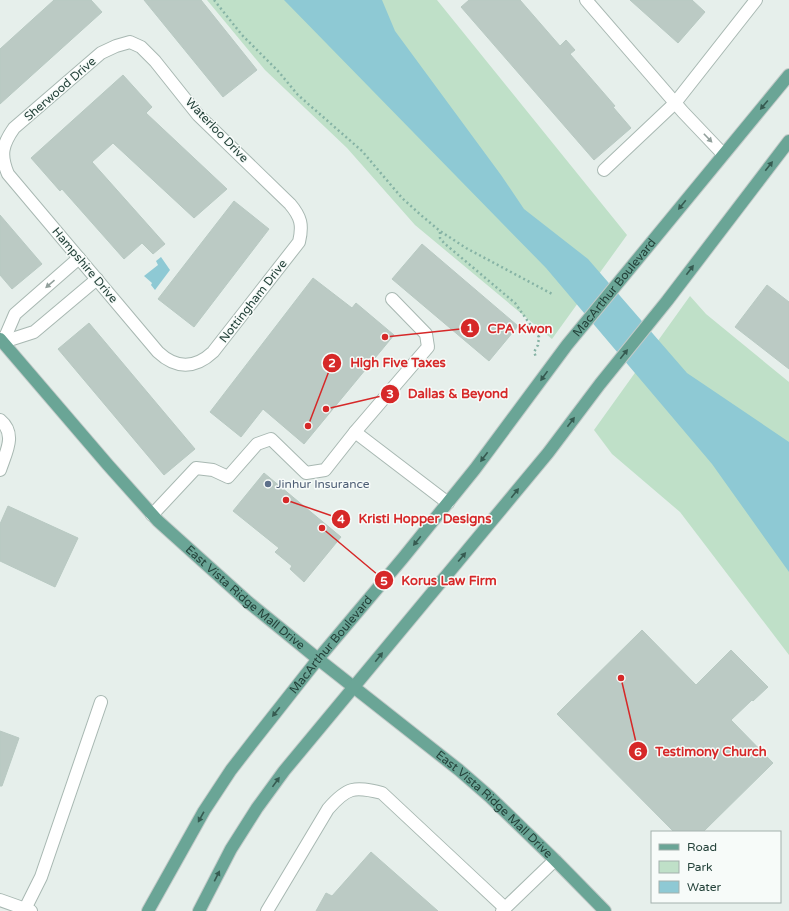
<svg xmlns="http://www.w3.org/2000/svg" width="789" height="911" viewBox="0 0 789 911" font-family="'Varela Round',sans-serif">
<style>
.green{fill:#bfe0c8}
.water{fill:#8ec9d4}
.building{fill:#bbcac4;stroke:#b8c9c2}
.lines{fill:none;stroke-linecap:round;stroke-linejoin:round}
.minor-casing{stroke:#a8b8b2;stroke-width:14}
.major-casing{stroke:#c2cac8;stroke-width:14}
.path{stroke:#86b3a5;stroke-width:2.5;stroke-dasharray:2 3;stroke-linecap:butt}
.minor{stroke:#fff;stroke-width:12}
.major{stroke:#6aa596;stroke-width:12}
.oneway{fill:#365b51}
.oneway2{fill:#92a09c}
.service-dot{fill:#5c6f8a;stroke:#f7fbf9;stroke-width:1.5}
.labels{text-anchor:middle;dominant-baseline:central;stroke-width:3;stroke-linejoin:round;paint-order:stroke}
.street-label{font-size:12px;fill:#24423a;stroke:#f7fbf9}
.service-label{font-size:12px;fill:#4e5e75;stroke:#f7fbf9;text-anchor:start}
.leader{fill:none;stroke:#d62828;stroke-width:1.5}
.callout-dot{fill:#d62828;stroke:#f7fbf9;stroke-width:1.5}
.mark-label{font-size:12px;text-anchor:middle;font-weight:bold;fill:#fff}
.callout-label{font-size:13px;text-anchor:middle;font-weight:bold;fill:#d62828;stroke:#f7fbf9;stroke-width:3;stroke-linejoin:round;paint-order:stroke}
</style>
<rect width="100%" height="100%" fill="#e6efeb"/>
<g class="green">
<polygon points="207,0 437,0 627,235 552,339 415,225 347,148 265,70"/>
<polygon points="690,296 706,314 789,382 789,655 680,512 612,454 594,430"/>
</g>
<g class="water">
<polygon points="284,0 382,0 395,31 501,175 524,209 588,259 687,373 789,442 789,572 712,464 546,268"/>
<polygon points="161,257 170,270 155,290 151,285 152,283 144,276 158,265 156,261"/>
</g>
<g class="building">
<polygon points="54,0 91,0 102,12 0,104 0,49"/>
<polygon points="144,0 201,0 257,70 223,97"/>
<polygon points="469,0 520,0 560,46 566,40 575,50 570,54 615,106 613,107 631,128 594,160 461,7"/>
<polygon points="630,0 692,0 705,12 678,43"/>
<polygon points="123,75 152,107 146,113 227,189 194,218 113,143 92,162 165,244 153,254 142,243 124,259 62,189 60,191 31,158"/>
<polygon points="234,201 269,229 194,327 158,299"/>
<polygon points="0,215 42,264 12,289 0,275"/>
<polygon points="422,244 518,326 489,361 392,279"/>
<polygon points="313,278 352,308 356,303 394,335 304,444 263,409 241,437 210,412"/>
<polygon points="767,285 789,302 789,369 735,327"/>
<polygon points="89,323 195,449 164,475 58,349"/>
<polygon points="264,473 341,537 304,582 290,569 292,566 275,552 279,548 233,511"/>
<polygon points="8,506 78,538 55,587 0,561 0,524"/>
<polygon points="642,630 696,685 731,650 768,687 753,701 752,700 731,720 773,763 703,832 674,832 557,714"/>
<polygon points="0,731 19,738 2,786 0,786"/>
<polygon points="371,852 438,911 316,911 326,893 332,896"/>
</g>
<g class="lines">
<g class="minor-casing">
<g id="minor">
<polyline points="586,0 683,112 723,154"/>
<path d="M 130,42 L 141,47 L 155,61 L 198,115 L 290,204 C 301,217 303,225 299,242 L 213,352 C 195,369 176,369 158,352 L 8,174 C 0,155 2,145 14,128 L 101,53 L 116,46 Z"/>
<polyline points="604,170 675,103 756,0"/>
<polyline points="3,342 15,314 79,258"/>
<polyline points="3,342 34,332 97,279"/>
<path d="M 0,420 C 17,434 6,452 0,470"/>
<polyline points="355,432 428,347 426,334 392,299"/>
<polyline points="152,515 196,468 213,470 228,477 257,444 271,439 306,473 325,470 355,432 448,503"/>
<polyline points="0,900 31,911"/>
<polyline points="25,909 41,877 101,702"/>
<path d="M 267,911 L 328,809 C 347,787 354,786 382,793 L 505,908"/>
<polyline points="502,911 555,860"/>
</g>
</g>
<g class="major-casing">
<g id="major">
<path id="s1" d="M 0,339 L 108,465 L 158,521 L 248,602 L 318,659 L 459,770 L 490,797 L 555,860 L 605,911"/>
<path id="s2" d="M 148,911 L 204,811 L 231,770 L 255,739 L 318,659 L 403,558 L 475,469 L 567,345 L 789,75"/>
<polyline points="199,911 231,849 257,808 284,771 548,453 600,384 667,301 789,141"/>
</g>
</g>
<g class="path">
<polyline points="214,0 242,35 278,71 298,95 362,151 402,198 422,216 440,231 466,248 554,295"/>
<polyline points="440,232 440,238 444,243 515,303 539,337 538,345 534,352 536,357"/>
</g>
<use href="#minor" class="minor"/>
<use href="#major" class="major"/>
</g>
<defs><path id="oneway-solid" d="M-6-.8H1V-3.2L6.5 0L1 3.2V.8H-6Z"/></defs>
<g class="oneway">
<use href="#oneway-solid" transform="translate(764 105) rotate(130)"/>
<use href="#oneway-solid" transform="translate(769 166) rotate(-52)"/>
<use href="#oneway-solid" transform="translate(682 205) rotate(129)"/>
<use href="#oneway-solid" transform="translate(690 270) rotate(-53)"/>
<use href="#oneway-solid" transform="translate(624 354) rotate(-51)"/>
<use href="#oneway-solid" transform="translate(544 376) rotate(126)"/>
<use href="#oneway-solid" transform="translate(571 422) rotate(-53)"/>
<use href="#oneway-solid" transform="translate(484 457) rotate(127)"/>
<use href="#oneway-solid" transform="translate(515 493) rotate(-51)"/>
<use href="#oneway-solid" transform="translate(417 541) rotate(129)"/>
<use href="#oneway-solid" transform="translate(462 557) rotate(-50)"/>
<use href="#oneway-solid" transform="translate(379 657) rotate(-51)"/>
<use href="#oneway-solid" transform="translate(276 712) rotate(129)"/>
<use href="#oneway-solid" transform="translate(276 782) rotate(-54)"/>
<use href="#oneway-solid" transform="translate(201 817) rotate(119)"/>
<use href="#oneway-solid" transform="translate(217 876) rotate(-63)"/>
</g>
<g class="oneway2">
<use href="#oneway-solid" transform="translate(708 138) rotate(46)"/>
<use href="#oneway-solid" transform="translate(50 284) rotate(139)"/>
</g>
<circle class="service-dot" cx="268" cy="484" r="4"/>
<g class="labels">
<g class="street-label">
<text transform="translate(60 89) rotate(-41)">Sherwood Drive</text>
<text transform="translate(217 130) rotate(46)">Waterloo Drive</text>
<text transform="translate(85 265) rotate(50)">Hampshire Drive</text>
<text stroke="none"><textPath href="#s2" startOffset="780">MacArthur Boulevard</textPath></text>
<text transform="translate(253 301) rotate(-52)">Nottingham Drive</text>
<text stroke="none"><textPath href="#s1" startOffset="357">East Vista Ridge Mall Drive</textPath></text>
<text stroke="none"><textPath href="#s2" startOffset="324">MacArthur Boulevard</textPath></text>
<text stroke="none"><textPath href="#s1" startOffset="681">East Vista Ridge Mall Drive</textPath></text>
</g>
<g class="service-label">
<text x="276" y="484">Jinhur Insurance</text>
</g>
</g>
<path class="leader" d="M385 337L470 328M308 426L332 363M326 409L390 394M286 500L341 519M322 528L384 580M621 678L638 751"/>
<g class="callout-dot">
<circle cx="385" cy="337" r="4"/>
<circle cx="308" cy="426" r="4"/>
<circle cx="326" cy="409" r="4"/>
<circle cx="286" cy="500" r="4"/>
<circle cx="322" cy="528" r="4"/>
<circle cx="621" cy="678" r="4"/>
<circle cx="470" cy="328" r="10"/>
<circle cx="332" cy="363" r="10"/>
<circle cx="390" cy="394" r="10"/>
<circle cx="341" cy="519" r="10"/>
<circle cx="384" cy="580" r="10"/>
<circle cx="638" cy="751" r="10"/>
</g>
<g class="mark-label">
<text x="470" y="332">1</text>
<text x="332" y="367">2</text>
<text x="390" y="398">3</text>
<text x="341" y="523">4</text>
<text x="384" y="585">5</text>
<text x="638" y="756">6</text>
</g>
<g class="callout-label">
<text x="520" y="333">CPA Kwon</text>
<text x="398" y="367">High Five Taxes</text>
<text x="458" y="398">Dallas &amp; Beyond</text>
<text x="425" y="523">Kristi Hopper Designs</text>
<text x="449" y="585">Korus Law Firm</text>
<text x="711" y="756">Testimony Church</text>
</g>
<rect x="651" y="831" width="130" height="72" fill="#f7fbf9" stroke="#a3b1ad"/>
<rect x="659" y="844" width="20" height="6" fill="#6aa596" stroke="#a3b1ad"/>
<text x="687" y="851" font-size="12" fill="#24423a">Road</text>
<rect x="659" y="861" width="20" height="12" fill="#bfe0c8" stroke="#a3b1ad"/>
<text x="687" y="871" font-size="12" fill="#24423a">Park</text>
<rect x="659" y="881" width="20" height="12" fill="#8ec9d4" stroke="#a3b1ad"/>
<text x="687" y="891" font-size="12" fill="#24423a">Water</text>
</svg>
